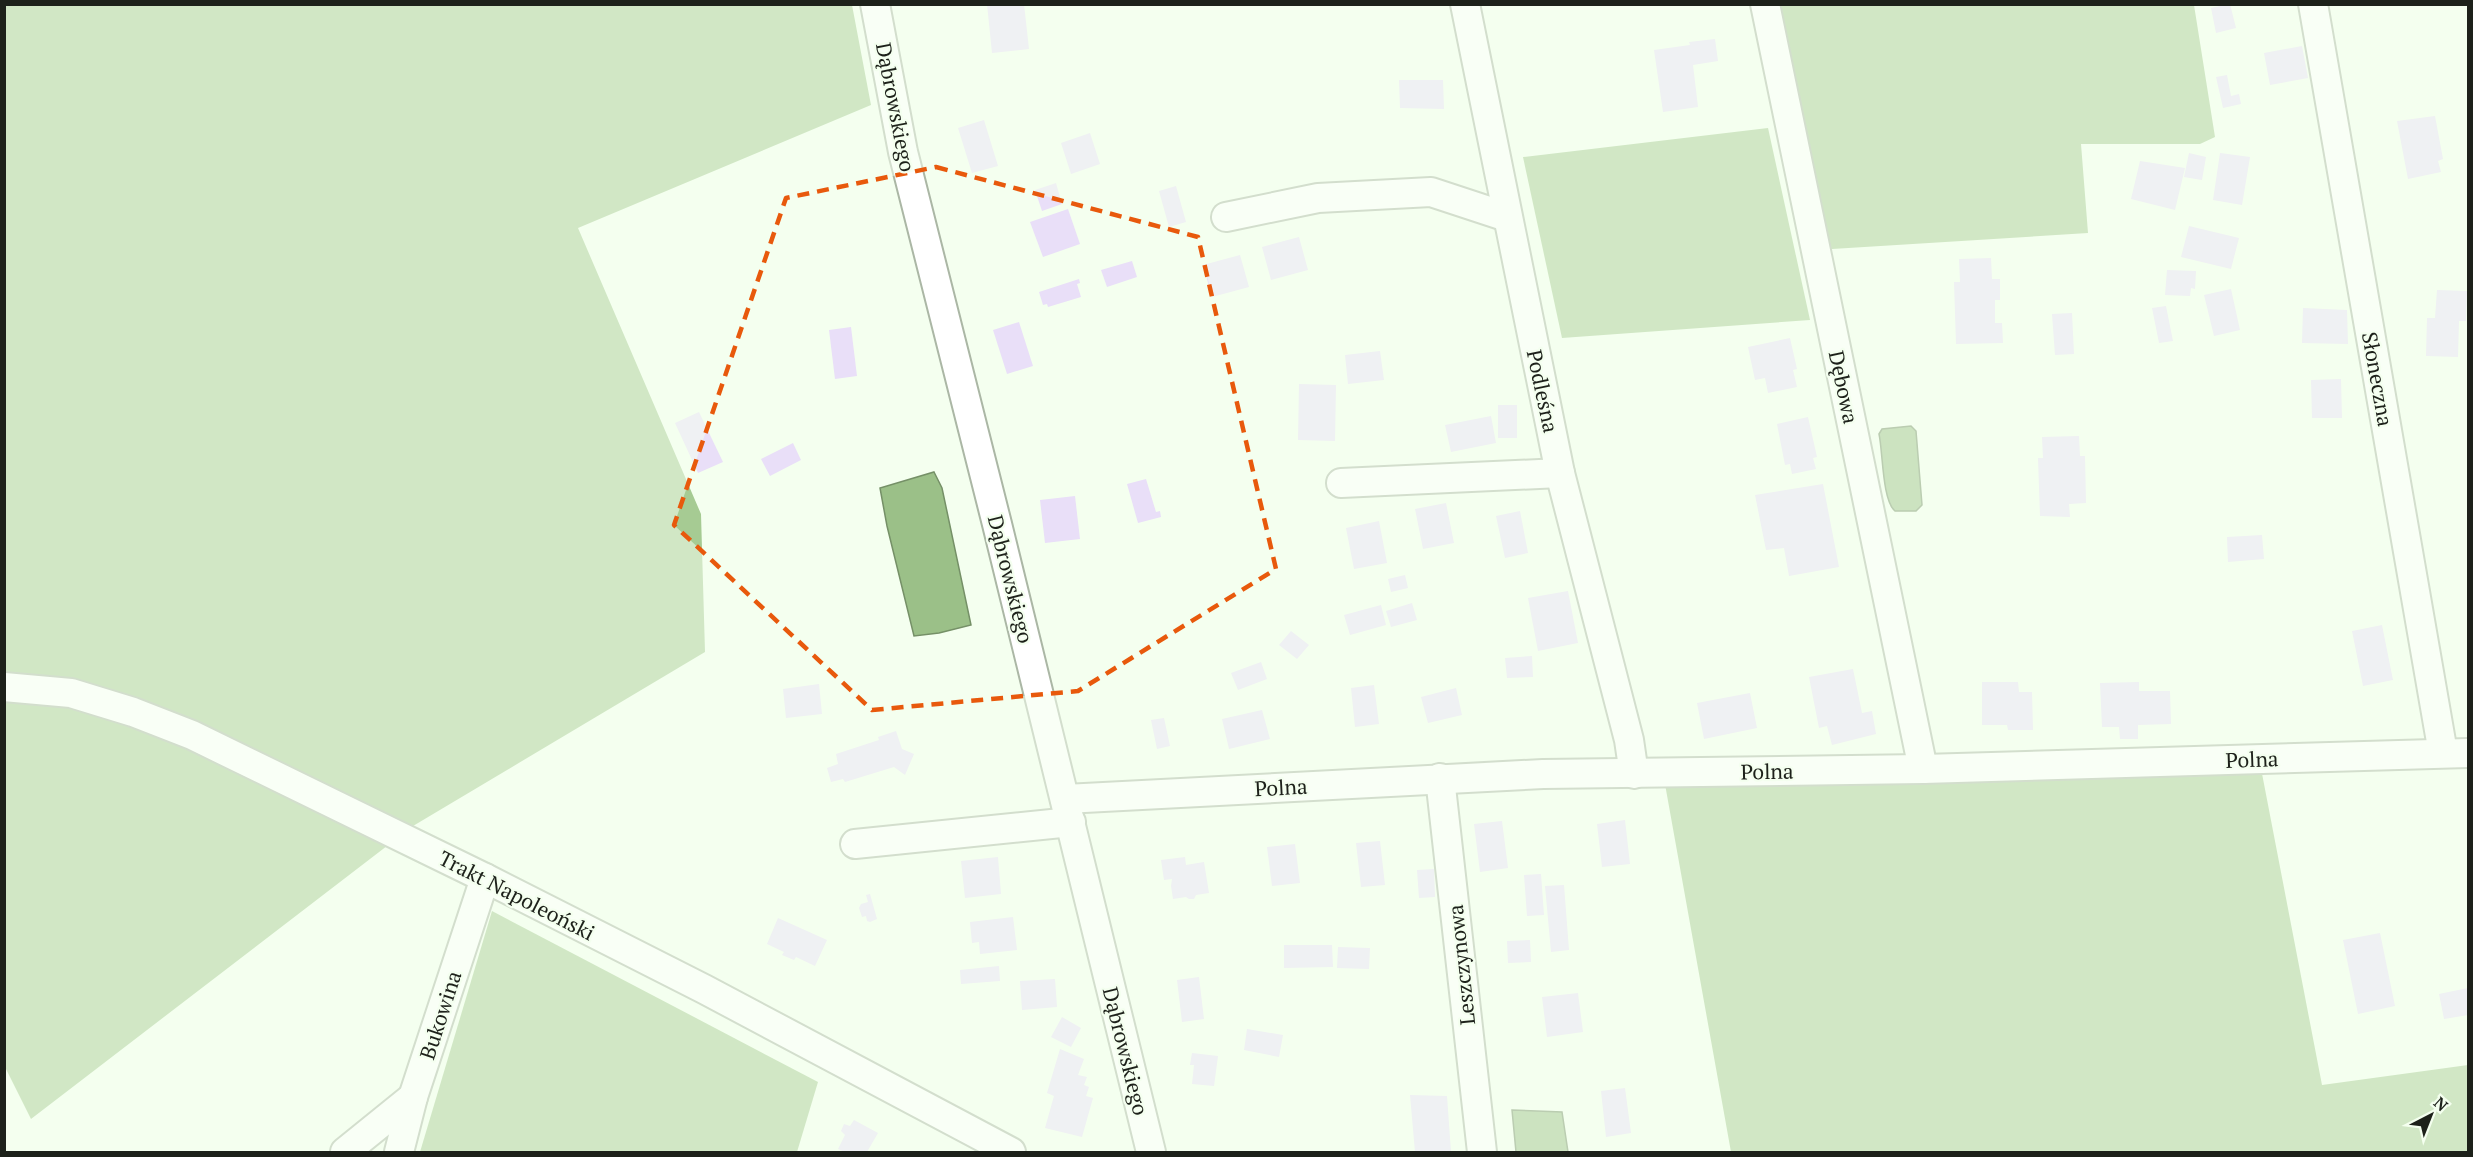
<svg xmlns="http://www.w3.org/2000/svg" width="2473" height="1157" viewBox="0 0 2473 1157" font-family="'PT Serif',serif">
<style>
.forest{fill:#a6cb93}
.water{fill:#9bc088;stroke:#759067;stroke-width:1.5}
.building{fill:#e9dff8}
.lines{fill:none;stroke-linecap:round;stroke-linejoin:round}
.minor-casing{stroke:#abb7a5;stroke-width:32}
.minor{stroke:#fff;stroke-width:28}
.marked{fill:none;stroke:#e8590c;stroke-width:4.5;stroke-dasharray:12 8;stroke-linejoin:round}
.labels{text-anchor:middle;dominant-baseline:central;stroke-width:4.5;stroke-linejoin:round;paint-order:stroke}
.street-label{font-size:21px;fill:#1d211a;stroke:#f4ffef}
</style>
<rect width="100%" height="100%" fill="#f4ffef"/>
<g class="forest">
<polygon points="5,5 852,5 871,105 578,228 701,514 705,652 413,826 31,1119 5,1067"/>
<polygon points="1773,5 2194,5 2215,137 2200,144 2081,144 2088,233 1816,250"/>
<polygon points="1768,128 1810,320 1562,338 1523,157"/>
<polygon points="2259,758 2322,1085 2468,1065 2468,1152 1731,1152 1663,773"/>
<polygon points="492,911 818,1082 797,1152 420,1152"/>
</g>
<g class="water">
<path d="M 1911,426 L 1916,431 L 1922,505 L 1916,511 L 1895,511 C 1882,500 1883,452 1879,434 L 1882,429 Z"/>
<polygon points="934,472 942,488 971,625 939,633 914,636 887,526 880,488"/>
<polygon points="1512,1110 1562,1112 1568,1152 1516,1152"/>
</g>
<g class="building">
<polygon points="987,4 1024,4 1029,49 992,53"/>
<polygon points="2230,4 2236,28 2216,33 2211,8"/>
<polygon points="1715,39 1718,61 1693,65 1698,107 1663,112 1654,50 1690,45 1689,42"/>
<polygon points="2302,46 2308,78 2270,85 2264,53"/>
<polygon points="2227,75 2231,96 2239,94 2241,104 2223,108 2216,77"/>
<polygon points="1399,80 1443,80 1444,109 1400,108"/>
<polygon points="2435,116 2443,159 2438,161 2441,172 2408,179 2397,121"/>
<polygon points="984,120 998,166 972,173 958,128"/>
<polygon points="1090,133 1100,164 1071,174 1061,143"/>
<polygon points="2189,153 2206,157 2202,180 2184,177"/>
<polygon points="2220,153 2250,157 2242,205 2213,200"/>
<polygon points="2140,161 2185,168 2175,210 2131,199"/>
<polygon points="1056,183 1062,204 1042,211 1035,190"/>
<polygon points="1176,186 1186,222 1169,227 1159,191"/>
<polygon points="1068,209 1080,244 1043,257 1030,222"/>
<polygon points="2189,226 2239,238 2231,269 2181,257"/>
<polygon points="1299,237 1308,270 1271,280 1262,247"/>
<polygon points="1240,255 1249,287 1212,297 1203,265"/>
<polygon points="1991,258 1992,279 2000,279 2000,300 1995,300 1995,323 2002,323 2003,343 1956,344 1954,282 1960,282 1959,259"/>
<polygon points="1132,261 1137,277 1107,287 1101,270"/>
<polygon points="2167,270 2196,271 2195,289 2191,288 2190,296 2165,295"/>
<polygon points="1079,279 1080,283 1077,284 1081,297 1048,307 1047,304 1043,305 1039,292"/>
<polygon points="2231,289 2240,330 2214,336 2204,295"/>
<polygon points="2437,290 2467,291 2466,321 2459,321 2458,357 2426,356 2427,318 2435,318"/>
<polygon points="2166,306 2173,341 2159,343 2152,308"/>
<polygon points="2303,308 2347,310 2348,344 2302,343"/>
<polygon points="2072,313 2074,354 2055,355 2052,314"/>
<polygon points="1019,322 1033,366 1007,374 993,330"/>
<polygon points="851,327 857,376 835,379 829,330"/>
<polygon points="1790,338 1797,369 1793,370 1797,387 1768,393 1765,378 1755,380 1748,347"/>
<polygon points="1380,351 1384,380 1348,384 1345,355"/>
<polygon points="2341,379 2342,418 2312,418 2311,380"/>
<polygon points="1299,384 1336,385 1335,441 1298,440"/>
<rect x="1498" y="405" width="19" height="33"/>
<polygon points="699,412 723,462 698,473 675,423"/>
<polygon points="1491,416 1496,443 1451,452 1445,425"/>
<polygon points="1808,417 1817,457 1813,458 1816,469 1792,474 1790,464 1785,465 1777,424"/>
<polygon points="2079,436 2080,456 2085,456 2086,503 2069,504 2070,517 2040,516 2038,458 2043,458 2042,437"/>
<polygon points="793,443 801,460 770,476 761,459"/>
<polygon points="1146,479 1156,512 1160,511 1161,517 1138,523 1127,484"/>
<polygon points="1823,484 1839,567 1789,576 1784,548 1766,550 1755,495"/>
<polygon points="1075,496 1080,539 1045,543 1040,500"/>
<polygon points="1446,503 1454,543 1423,549 1415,509"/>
<polygon points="1520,511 1528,553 1505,558 1496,516"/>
<polygon points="1379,521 1387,563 1354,569 1346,528"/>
<polygon points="2262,535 2264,559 2228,562 2227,537"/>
<polygon points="1405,575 1408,588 1391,592 1388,579"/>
<polygon points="1568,591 1578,643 1538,651 1528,598"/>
<polygon points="1412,603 1417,620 1391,627 1386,611"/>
<polygon points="1381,605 1386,625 1350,635 1344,615"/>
<polygon points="2382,625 2393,680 2363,686 2352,631"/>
<polygon points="1291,631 1309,645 1297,659 1279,645"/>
<polygon points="1532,656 1533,677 1507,678 1505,658"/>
<polygon points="1261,662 1267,679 1238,690 1231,673"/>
<polygon points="1853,669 1862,713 1872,711 1876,734 1832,745 1827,726 1819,728 1809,677"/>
<polygon points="1982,682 2018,682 2019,692 2032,692 2033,730 2008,730 2007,725 1982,725"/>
<polygon points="2139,682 2139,691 2170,691 2171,724 2138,725 2138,739 2120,739 2119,727 2102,727 2100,683"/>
<polygon points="819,684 822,714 786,718 783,689"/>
<polygon points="1374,685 1379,724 1355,727 1351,688"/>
<polygon points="1456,688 1462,715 1428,723 1421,697"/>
<polygon points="1750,693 1757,728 1704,739 1697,703"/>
<polygon points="1262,710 1270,739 1229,749 1222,719"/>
<polygon points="1164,718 1170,746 1157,749 1151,720"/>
<polygon points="896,731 902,749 914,754 905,775 894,767 845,782 843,779 831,782 827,768 838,764 836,754 879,740 878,737"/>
<polygon points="1625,820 1630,864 1602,867 1597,824"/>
<polygon points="1502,821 1508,868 1480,872 1474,824"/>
<polygon points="1380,841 1385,885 1361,887 1356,843"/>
<polygon points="1295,844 1300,883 1272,886 1267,847"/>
<polygon points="998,857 1001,894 965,898 961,861"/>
<polygon points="1185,857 1186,865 1204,862 1209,893 1196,895 1194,899 1189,899 1186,897 1173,899 1171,886 1172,879 1164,880 1161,860"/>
<polygon points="1434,869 1435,897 1419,898 1417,870"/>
<polygon points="1541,874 1544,915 1527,916 1524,875"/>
<polygon points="1564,885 1569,950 1551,952 1545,886"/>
<polygon points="870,894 877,919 870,922 867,921 866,916 862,917 859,908 861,904 868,902 866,895"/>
<polygon points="1013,917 1017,950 980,954 979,942 972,943 970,922"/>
<polygon points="778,918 827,940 815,966 796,957 794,960 782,955 784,952 767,944"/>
<polygon points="2380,933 2395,1006 2358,1014 2343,940"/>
<polygon points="1530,940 1531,962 1508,963 1507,941"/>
<polygon points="1284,945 1332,945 1333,967 1284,968"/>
<polygon points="1338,947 1370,948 1369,969 1337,968"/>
<polygon points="999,966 1000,981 961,984 960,970"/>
<polygon points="1199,977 1204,1019 1182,1022 1177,980"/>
<polygon points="1055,979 1057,1007 1022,1010 1020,981"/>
<polygon points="2468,988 2468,1015 2444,1019 2439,994"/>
<polygon points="1578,993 1583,1032 1547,1037 1542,997"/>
<polygon points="1062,1017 1081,1028 1071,1047 1051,1037"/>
<polygon points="1247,1029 1283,1035 1279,1057 1244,1050"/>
<polygon points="1060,1049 1084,1059 1078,1075 1087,1077 1084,1085 1089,1087 1086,1096 1093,1098 1082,1137 1045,1128 1054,1096 1047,1093"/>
<polygon points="1192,1053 1218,1056 1214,1086 1192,1084 1194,1065 1190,1065"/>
<polygon points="1625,1088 1631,1133 1606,1137 1601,1091"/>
<polygon points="1410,1095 1447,1096 1451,1152 1415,1152"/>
<polygon points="854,1120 878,1133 867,1152 845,1152 838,1149 845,1135 841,1131 844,1124 850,1126"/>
</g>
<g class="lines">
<g class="minor-casing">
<g id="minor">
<polyline points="875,4 903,152 997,524 1151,1152"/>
<polyline points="1465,4 1560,473 1629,740 1634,774"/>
<polyline points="1765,4 1923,769"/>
<polyline points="2313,4 2443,753"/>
<polyline points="1226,217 1318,198 1431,192 1507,217"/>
<polyline points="1341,483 1560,473"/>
<polyline points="4,687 71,693 133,712 192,735 485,878 704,989 1011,1152"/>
<polyline points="1440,778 1482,1152"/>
<polyline points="1065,799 1543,774 1923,769 2468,753"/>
<polyline points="855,844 1071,822"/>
<polyline points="345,1152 413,1097"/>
<polyline points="399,1152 413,1097 485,878"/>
</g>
</g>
<use href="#minor" class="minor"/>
</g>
<path d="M0 0H2473V1157H0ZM 936,167 L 1198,237 L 1276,569 L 1078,691 L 872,710 L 674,525 L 786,198 Z" fill="#f4ffef" fill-opacity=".55" fill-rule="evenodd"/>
<path class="marked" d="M 936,167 L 1198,237 L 1276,569 L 1078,691 L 872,710 L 674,525 L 786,198 Z"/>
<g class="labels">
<g class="street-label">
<text transform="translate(896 107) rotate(79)">Dąbrowskiego</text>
<text transform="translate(2378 379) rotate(80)">Słoneczna</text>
<text transform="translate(1844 387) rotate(78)">Dębowa</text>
<text transform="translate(1543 391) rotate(78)">Podleśna</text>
<text transform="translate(1011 579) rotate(76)">Dąbrowskiego</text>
<text transform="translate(2252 759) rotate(-2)">Polna</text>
<text transform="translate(1767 771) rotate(-1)">Polna</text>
<text transform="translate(1281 787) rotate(-3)">Polna</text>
<text transform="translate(517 895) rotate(27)">Trakt Napoleoński</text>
<text transform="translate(1461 965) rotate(-96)">Leszczynowa</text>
<text transform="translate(440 1015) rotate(-72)">Bukowina</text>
<text transform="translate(1126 1051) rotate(76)">Dąbrowskiego</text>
</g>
</g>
<rect width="2473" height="1157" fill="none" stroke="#1d211a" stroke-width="12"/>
<g transform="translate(2431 1115) rotate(42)" stroke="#f4ffef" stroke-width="4.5" paint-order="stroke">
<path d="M0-4.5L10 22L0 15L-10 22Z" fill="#1d211a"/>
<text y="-9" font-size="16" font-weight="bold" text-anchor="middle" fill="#1d211a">N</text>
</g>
</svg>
